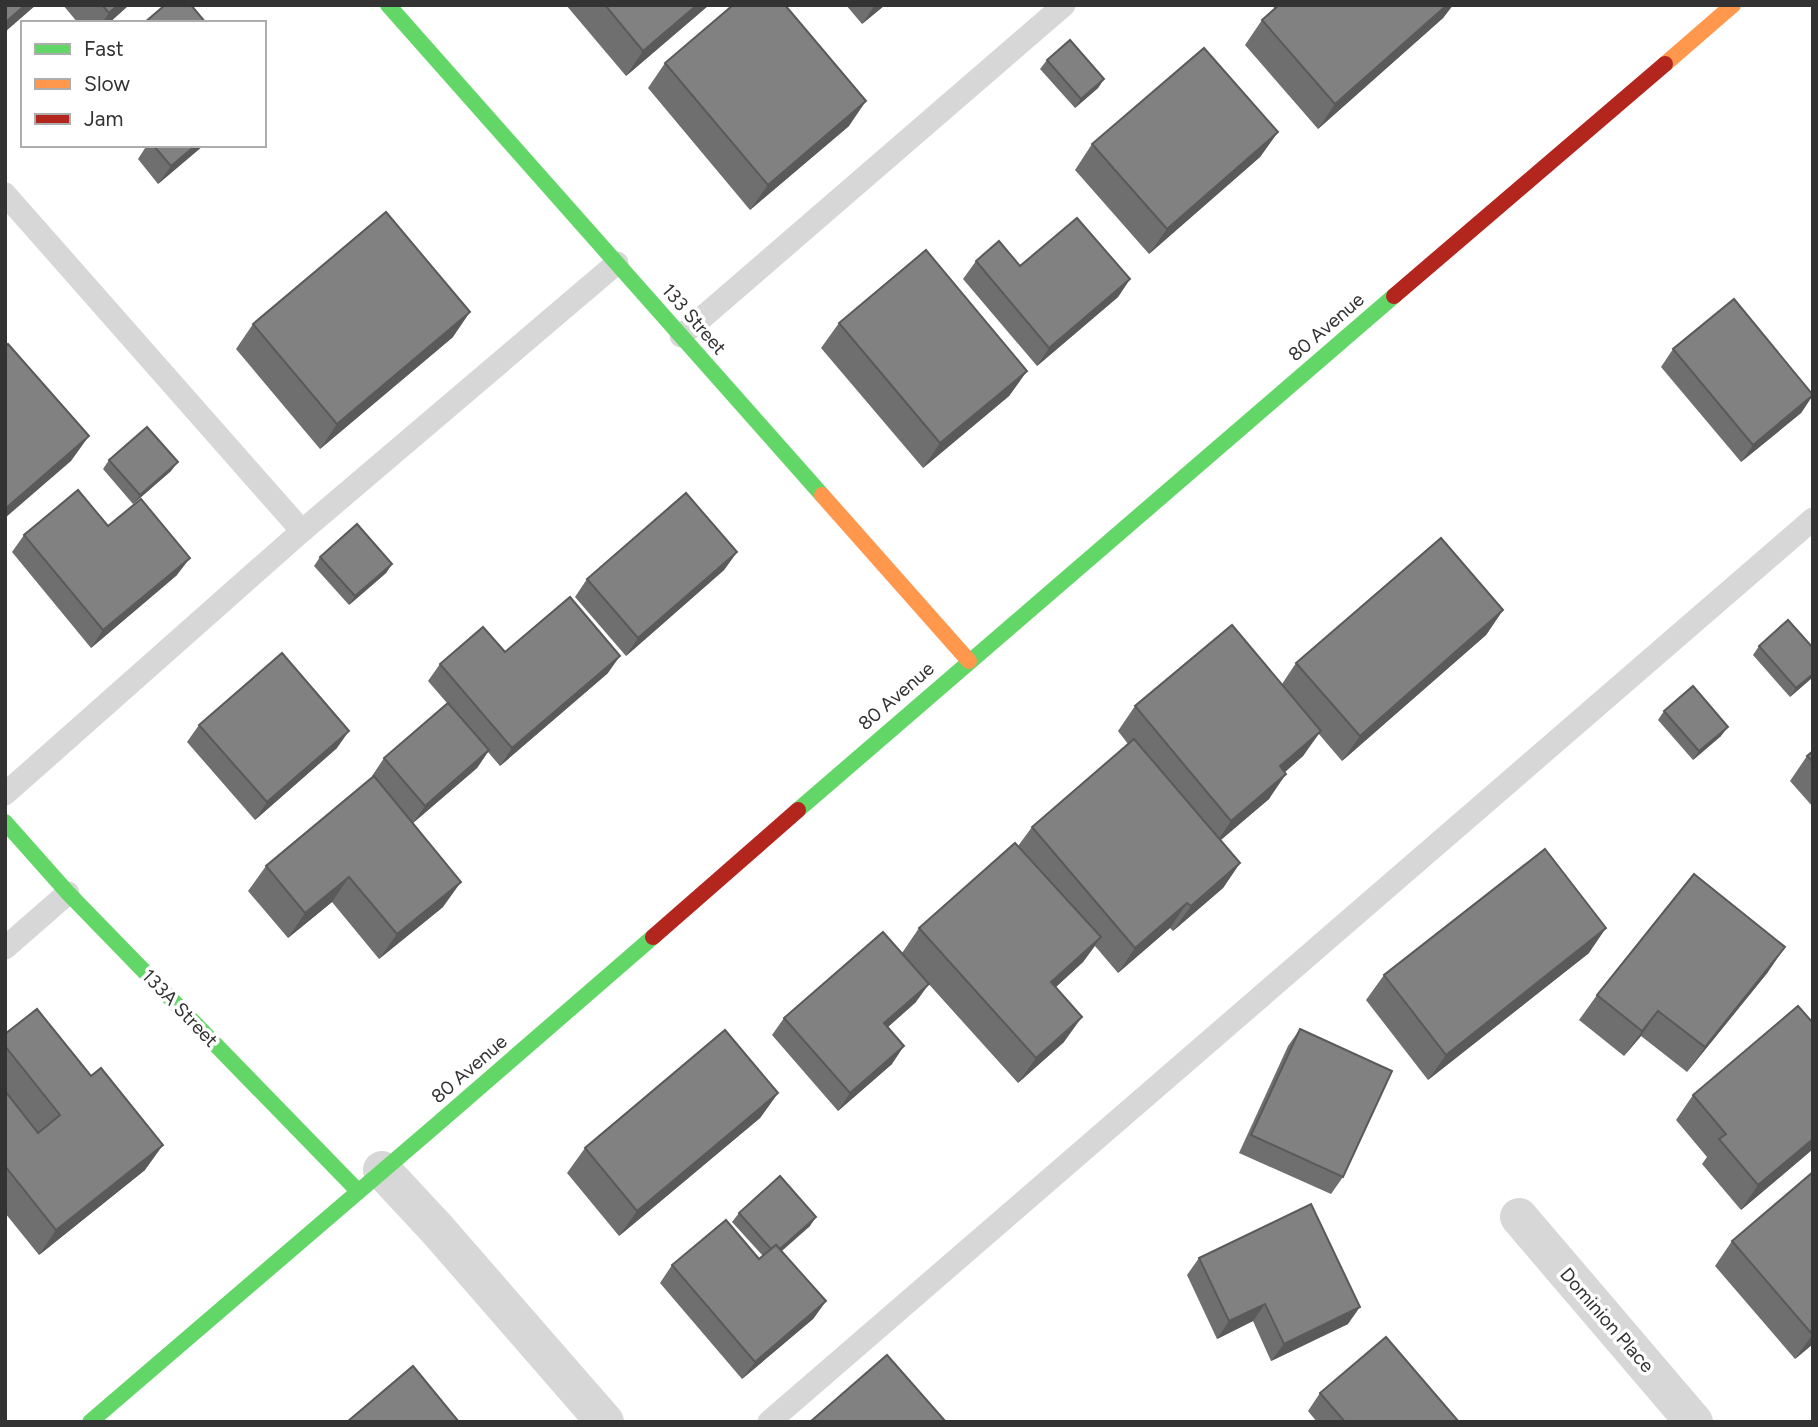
<svg xmlns="http://www.w3.org/2000/svg" width="1818" height="1427" viewBox="0 0 1818 1427" font-family="Figtree,sans-serif">
<style>
.lines{fill:none;stroke-linecap:round;stroke-linejoin:round}
.lane{stroke:#d7d7d7;stroke-width:23}
.street{stroke:#d7d7d7;stroke-width:38}
.fast{stroke:#63d668;stroke-width:16}
.slow{stroke:#ff974d;stroke-width:16}
.jam{stroke:#b3261e;stroke-width:16}
.wall{fill:#6f6f6f}
.shaded-wall{fill:#5a5a5a}
.building{fill:#818181;stroke:#5a5a5a;stroke-width:2}
.labels{text-anchor:middle;dominant-baseline:central;stroke-width:7;stroke-linejoin:round;paint-order:stroke}
.street-label{font-size:19px;fill:#333;stroke:#fff}
</style>
<rect width="100%" height="100%" fill="#fff"/>
<g class="lines">
<g class="lane">
<polyline points="5,194 302,531 617,263"/>
<polyline points="681,336 1064,5"/>
<polyline points="5,794 302,531"/>
<polyline points="5,948 68,893"/>
<polyline points="769,1422 1813,519"/>
</g>
<g class="street">
<polyline points="382,1170 437,1229 605,1422"/>
<polyline points="1519,1217 1694,1422"/>
</g>
<g class="fast">
<polyline points="388,5 822,495"/>
<polyline points="798,810 1394,296"/>
<polyline points="5,822 68,893 358,1191"/>
<polyline points="90,1422 435,1126 653,937"/>
</g>
<g class="slow">
<polyline points="1665,64 1733,5"/>
<polyline points="822,495 969,661"/>
</g>
<g class="jam">
<polyline points="1394,296 1665,64"/>
<polyline points="653,937 798,810"/>
</g>
</g>
<g class="wall">
<polygon points="63,5 129,5 109,23 78,23"/>
<polygon points="566,5 709,5 626,76"/>
<polygon points="846,5 885,5 862,24"/>
<polygon points="1272,5 1453,5 1443,18 1318,129 1245,45 1262,20 1275,9"/>
<polygon points="1047,60 1104,79 1098,88 1075,108 1040,69"/>
<polygon points="665,63 849,126 750,210 648,88"/>
<polygon points="1278,132 1260,157 1149,254 1075,170 1092,144"/>
<polygon points="147,145 204,145 158,184 138,159"/>
<polygon points="976,261 1020,266 1130,279 1118,297 1037,366 963,279"/>
<polygon points="839,323 1027,371 1009,396 923,468 821,348"/>
<polygon points="253,324 453,337 320,449 236,349"/>
<polygon points="1673,349 1813,395 1801,413 1741,462 1661,367"/>
<polygon points="109,460 171,471 133,504 103,469"/>
<polygon points="108,526 177,575 91,648 12,552 24,535"/>
<polygon points="737,552 724,570 626,656 575,597 587,579"/>
<polygon points="320,557 392,564 386,573 349,605 314,566"/>
<polygon points="1503,610 1486,635 1342,761 1318,733 1303,756 1285,772 1269,799 1220,840 1240,863 1223,888 1173,931 1170,928 1118,973 1095,946 1083,962 1056,987 1064,1042 1018,1083 907,960 916,1002 888,1027 892,1064 838,1111 772,1035 784,1018 902,953 919,928 1018,846 1032,827 1128,744 1118,731 1135,706 1282,684 1296,663"/>
<polygon points="1759,646 1813,648 1813,677 1790,697 1753,655"/>
<polygon points="505,652 608,673 500,766 488,752 477,768 413,823 399,807 443,907 379,959 332,902 288,938 248,891 266,866 373,777 372,776 384,758 447,703 428,681 440,664"/>
<polygon points="1664,711 1721,736 1693,760 1658,720"/>
<polygon points="199,725 337,748 255,820 187,742"/>
<polygon points="1813,751 1813,807 1790,781 1807,756"/>
<polygon points="1589,953 1428,1080 1366,1000 1384,975"/>
<polygon points="1768,972 1687,1072 1641,1036 1624,1056 1579,1020 1597,995"/>
<polygon points="1813,1023 1813,1149 1741,1210 1702,1164 1707,1157 1676,1120 1693,1095"/>
<polygon points="1300,1029 1343,1177 1331,1194 1239,1153 1288,1046"/>
<polygon points="5,1034 91,1076 145,1170 39,1255 5,1213"/>
<polygon points="778,1093 760,1118 619,1236 567,1173 585,1148"/>
<polygon points="1813,1172 1813,1344 1795,1359 1715,1266 1732,1241"/>
<polygon points="739,1213 810,1226 782,1251 826,1301 813,1319 742,1379 660,1283 672,1265 759,1259 763,1256 732,1222"/>
<polygon points="1199,1258 1348,1324 1271,1361 1253,1321 1217,1339 1187,1275"/>
<polygon points="1320,1393 1459,1422 1317,1422 1308,1411"/>
</g>
<g class="shaded-wall">
<polygon points="25,5 36,5 5,32 5,24 7,21"/>
<polygon points="118,5 129,5 109,23 102,23 109,13"/>
<polygon points="697,5 709,5 626,76 643,51"/>
<polygon points="875,5 885,5 862,24"/>
<polygon points="1447,5 1453,5 1443,18 1318,129 1335,104"/>
<polygon points="1104,79 1098,88 1075,108 1081,99"/>
<polygon points="866,101 849,126 750,210 768,185"/>
<polygon points="1278,132 1260,157 1149,254 1167,229"/>
<polygon points="196,145 204,145 158,184 171,166"/>
<polygon points="1130,279 1118,297 1037,366 1049,348"/>
<polygon points="470,312 453,337 320,449 337,424"/>
<polygon points="1027,371 1009,396 923,468 940,443"/>
<polygon points="1813,395 1801,413 1741,462 1753,445"/>
<polygon points="89,436 71,461 5,518 5,509"/>
<polygon points="178,462 171,471 133,504 140,495"/>
<polygon points="737,552 724,570 626,656 638,638"/>
<polygon points="190,558 177,575 91,648 103,630"/>
<polygon points="392,564 386,573 349,605 355,596"/>
<polygon points="1503,610 1486,635 1342,761 1360,736"/>
<polygon points="620,656 608,673 500,766 512,748"/>
<polygon points="1813,674 1813,677 1790,697 1796,688"/>
<polygon points="1728,727 1721,736 1693,760 1699,751"/>
<polygon points="349,731 337,748 255,820 267,802"/>
<polygon points="1321,731 1303,756 1263,791 1280,766"/>
<polygon points="489,750 477,768 413,823 425,806"/>
<polygon points="1286,774 1269,799 1214,846 1231,821"/>
<polygon points="1240,863 1223,888 1173,931 1191,906"/>
<polygon points="349,877 332,902 288,938 305,913"/>
<polygon points="461,882 443,907 379,959 397,934"/>
<polygon points="1187,903 1170,928 1118,973 1135,948"/>
<polygon points="1606,928 1589,953 1428,1080 1446,1055"/>
<polygon points="1101,937 1083,962 1034,1007 1051,982"/>
<polygon points="1785,947 1768,972 1687,1072 1705,1047"/>
<polygon points="929,984 916,1002 872,1041 884,1023"/>
<polygon points="1658,1011 1641,1036 1624,1056 1642,1031"/>
<polygon points="1082,1017 1064,1042 1018,1083 1036,1058"/>
<polygon points="904,1046 892,1064 838,1111 850,1093"/>
<polygon points="778,1093 760,1118 619,1236 637,1211"/>
<polygon points="1813,1139 1813,1149 1741,1210 1758,1185"/>
<polygon points="163,1145 145,1170 39,1255 56,1230"/>
<polygon points="816,1217 810,1226 768,1262 774,1253"/>
<polygon points="826,1301 813,1319 742,1379 755,1362"/>
<polygon points="1265,1304 1253,1321 1217,1339 1229,1321"/>
<polygon points="1360,1307 1348,1324 1271,1361 1284,1344"/>
<polygon points="1813,1334 1813,1344 1795,1359"/>
</g>
<g class="building">
<polygon points="5,5 25,5 7,21 5,18"/>
<polygon points="102,5 118,5 109,13"/>
<polygon points="165,5 191,5 206,23 144,23"/>
<polygon points="605,5 697,5 643,51"/>
<polygon points="733,5 785,5 866,101 768,185 665,63"/>
<polygon points="1279,5 1447,5 1335,104 1262,20"/>
<polygon points="1070,40 1104,79 1081,99 1047,60"/>
<polygon points="1204,48 1278,132 1167,229 1092,144"/>
<polygon points="153,145 196,145 171,166"/>
<polygon points="386,212 470,312 337,424 253,324"/>
<polygon points="1077,218 1130,279 1049,348 976,261 999,241 1020,266"/>
<polygon points="926,250 1027,371 940,443 839,323"/>
<polygon points="1734,299 1813,395 1753,445 1673,349"/>
<polygon points="8,344 89,436 5,509 5,347"/>
<polygon points="147,427 178,462 140,495 109,460"/>
<polygon points="78,490 108,526 141,499 190,558 103,630 24,535"/>
<polygon points="686,493 737,552 638,638 587,579"/>
<polygon points="357,524 392,564 355,596 320,557"/>
<polygon points="1441,538 1503,610 1360,736 1296,663"/>
<polygon points="570,597 620,656 512,748 440,664 483,627 505,652"/>
<polygon points="1788,620 1813,648 1813,674 1796,688 1759,646"/>
<polygon points="1232,625 1321,731 1280,766 1286,774 1231,821 1135,706"/>
<polygon points="282,653 349,731 267,802 199,725"/>
<polygon points="1693,686 1728,727 1699,751 1664,711"/>
<polygon points="448,703 489,750 425,806 384,758"/>
<polygon points="1134,739 1240,863 1191,906 1187,903 1135,948 1032,827"/>
<polygon points="1813,751 1813,762 1807,756"/>
<polygon points="374,776 461,882 397,934 349,877 305,913 266,866"/>
<polygon points="1015,843 1101,937 1051,982 1082,1017 1036,1058 919,928"/>
<polygon points="1545,849 1606,928 1446,1055 1384,975"/>
<polygon points="1694,874 1785,947 1705,1047 1658,1011 1642,1031 1597,995"/>
<polygon points="883,932 929,984 884,1023 904,1046 850,1093 784,1018"/>
<polygon points="1798,1006 1813,1023 1813,1139 1758,1185 1719,1139 1726,1134 1693,1095"/>
<polygon points="37,1009 91,1076 101,1068 163,1145 56,1230 5,1166 5,1091 38,1133 60,1115 5,1046 5,1034"/>
<polygon points="1300,1029 1392,1071 1343,1177 1251,1135"/>
<polygon points="725,1030 778,1093 637,1211 585,1148"/>
<polygon points="1813,1172 1813,1334 1812,1334 1732,1241"/>
<polygon points="780,1176 816,1217 780,1249 776,1245 771,1249 739,1213"/>
<polygon points="1311,1204 1360,1307 1284,1344 1265,1304 1229,1321 1199,1258"/>
<polygon points="726,1220 759,1259 776,1245 826,1301 755,1362 672,1265"/>
<polygon points="1386,1337 1459,1422 1345,1422 1320,1393"/>
<polygon points="887,1355 946,1422 810,1422"/>
<polygon points="413,1366 459,1422 347,1422"/>
</g>
<g class="labels">
<g class="street-label">
<text transform="translate(694 319) rotate(49)">133 Street</text>
<text transform="translate(1326 327) rotate(-41)">80 Avenue</text>
<text transform="translate(896 696) rotate(-41)">80 Avenue</text>
<text transform="translate(180 1008) rotate(46)">133A Street</text>
<text transform="translate(469 1069) rotate(-41)">80 Avenue</text>
<text transform="translate(1607 1320) rotate(49)">Dominion Place</text>
</g>
</g>
<rect width="1818" height="1427" fill="none" stroke="#333333" stroke-width="14"/>
<rect x="21" y="21" width="245" height="126" fill="#ffffff" stroke="#adadad" stroke-width="2"/>
<rect x="35" y="44" width="35" height="10" fill="#63d668" stroke="#adadad" stroke-width="2"/>
<text x="84" y="56" font-size="21" fill="#333333">Fast</text>
<rect x="35" y="79" width="35" height="10" fill="#ff974d" stroke="#adadad" stroke-width="2"/>
<text x="84" y="91" font-size="21" fill="#333333">Slow</text>
<rect x="35" y="114" width="35" height="10" fill="#b3261e" stroke="#adadad" stroke-width="2"/>
<text x="84" y="126" font-size="21" fill="#333333">Jam</text>
</svg>
